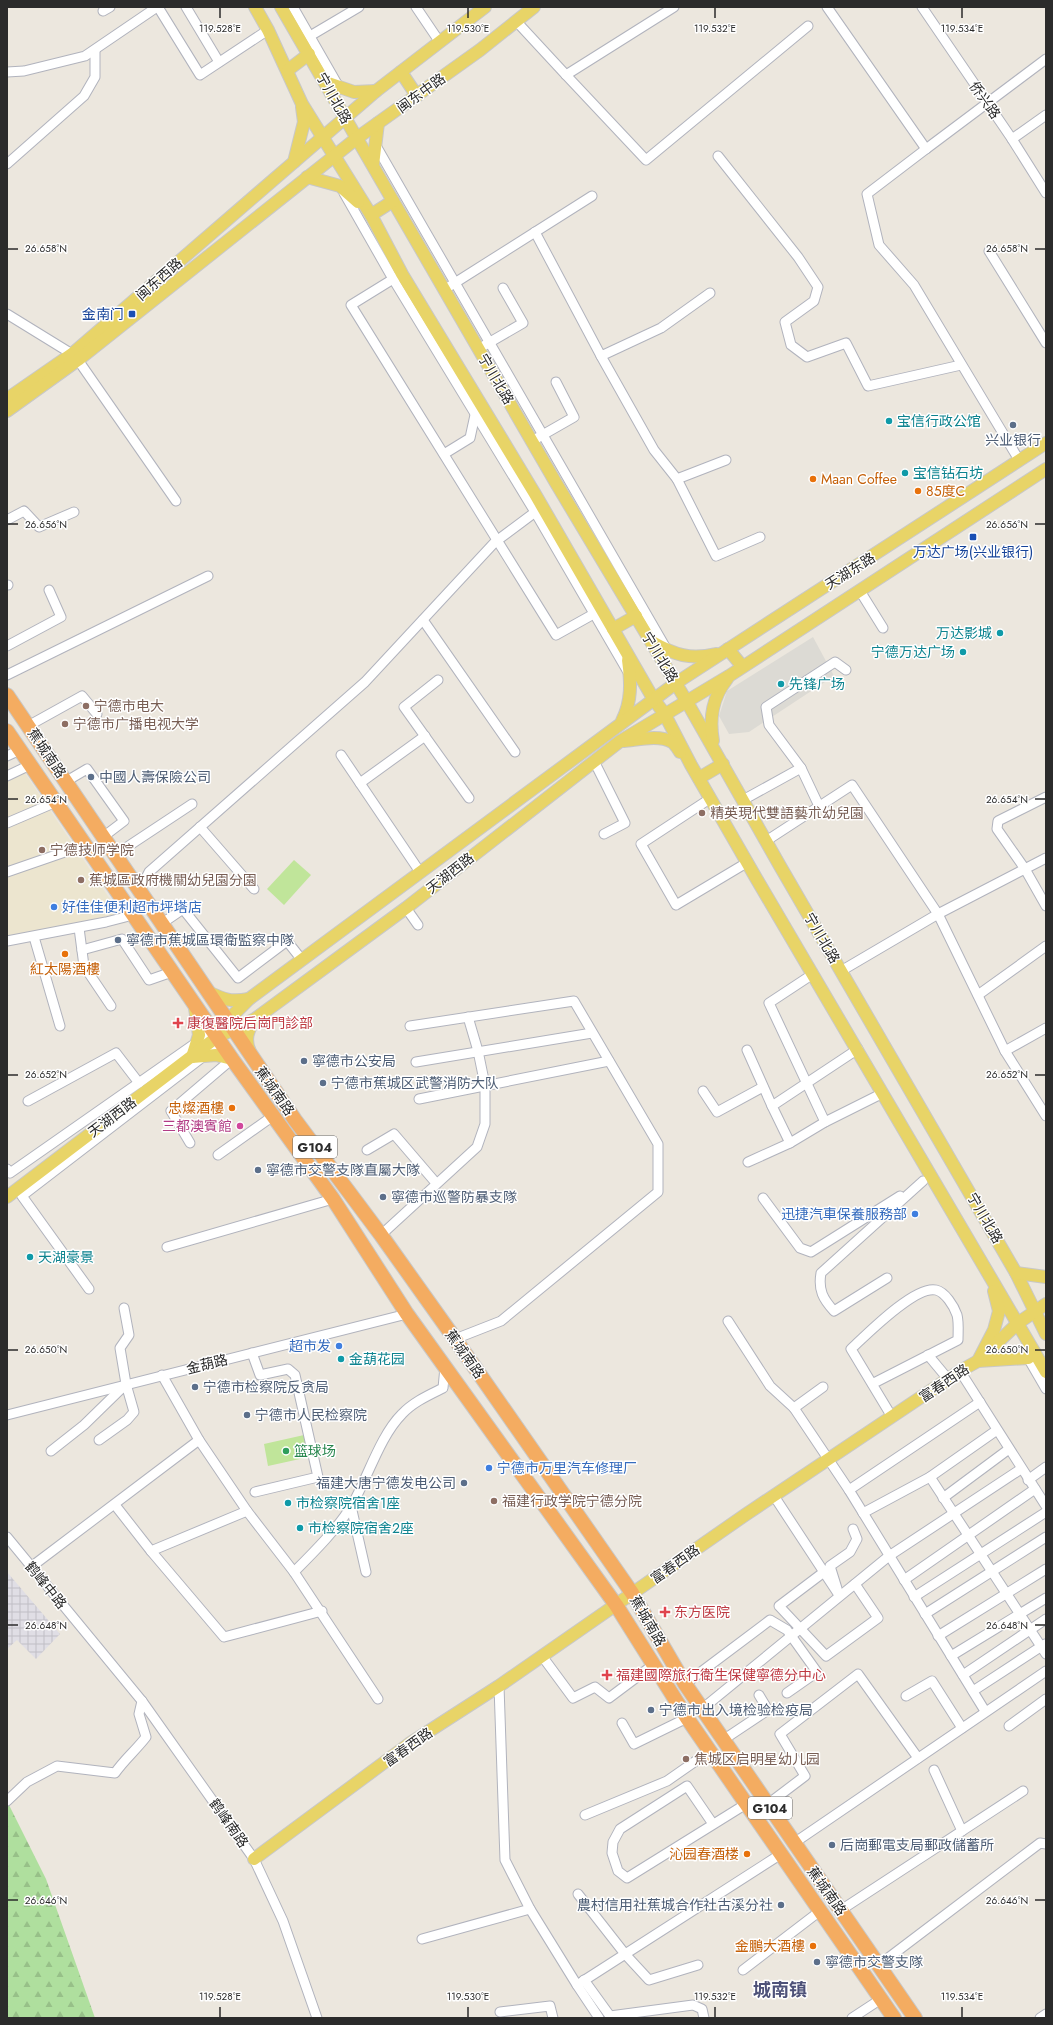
<svg xmlns="http://www.w3.org/2000/svg" width="1053" height="2025" viewBox="0 0 1053 2025" font-family="Jost,'Noto Sans SC',sans-serif">
<style>
.industrial{fill:url(#industrial-grid)}
.education{fill:#ece5cf}
.forest{fill:url(#forest-firs)}
.pitch{fill:#c0e59a}
.plaza{fill:#dcdad4}
.lines{fill:none;stroke-linecap:round;stroke-linejoin:round}
.minor-casing{stroke:#b1b3bd;stroke-width:11}
.major-casing{stroke:#c8c8c8;stroke-width:14}
.highway-casing{stroke:#c8c8c8;stroke-width:16}
.minor{stroke:#fff;stroke-width:9}
.major{stroke:#e8d467;stroke-width:12}
.highway{stroke:#f4ac61;stroke-width:14}
.ticks{fill:none;stroke:#2b2b2b;stroke-width:1.5}
.transit-dot{fill:#1a4fb4;stroke:#fff;stroke-width:1.5}
.culture-dot{fill:#0f9aa8;stroke:#fff;stroke-width:1.5}
.service-dot{fill:#5c6f8a;stroke:#fff;stroke-width:1.5}
.food-dot{fill:#e8710a;stroke:#fff;stroke-width:1.5}
.education-dot{fill:#8d6e63;stroke:#fff;stroke-width:1.5}
.shop-dot{fill:#3f7fe0;stroke:#fff;stroke-width:1.5}
.health-dot{fill:#e0444e;stroke:#fff;stroke-width:1.5}
.hotel-dot{fill:#d1479c;stroke:#fff;stroke-width:1.5}
.leisure-dot{fill:#2e9e5b;stroke:#fff;stroke-width:1.5}
.labels{text-anchor:middle;dominant-baseline:central;stroke-width:3;stroke-linejoin:round;paint-order:stroke}
.shield{fill:#fff;stroke:#6b6b6b;stroke-width:1}
.shield-label{font-size:13px;font-weight:bold;fill:#2b2b2b}
.street-label{font-size:14px;fill:#2b2b2b;stroke:#fff}
.transit-label{font-size:14px;fill:#164399;stroke:#fff;text-anchor:end}
.culture-label{font-size:14px;fill:#0d838f;stroke:#fff;text-anchor:start}
.service-label{font-size:14px;fill:#4e5e75;stroke:#fff;text-anchor:start}
.food-label{font-size:14px;fill:#c56008;stroke:#fff;text-anchor:end}
.education-label{font-size:14px;fill:#785e54;stroke:#fff;text-anchor:start}
.shop-label{font-size:14px;fill:#366cbe;stroke:#fff;text-anchor:start}
.health-label{font-size:14px;fill:#be3a42;stroke:#fff;text-anchor:start}
.hotel-label{font-size:14px;fill:#b23c85;stroke:#fff;text-anchor:end}
.leisure-label{font-size:14px;fill:#27864d;stroke:#fff;text-anchor:start}
.district-label{font-size:18px;font-weight:bold;fill:#4e5279;stroke:#fff}
.ticks-label{font-size:10px;text-anchor:middle;fill:#2b2b2b;stroke:#fff;stroke-width:3;stroke-linejoin:round;paint-order:stroke}
</style>
<defs>
<pattern id="industrial-grid" width="8" height="8" patternUnits="userSpaceOnUse"><rect width="8" height="8" fill="#e0dee5"/><path d="M0 4h8M4 0v8" fill="none" stroke="#c0bfc5"/></pattern>
<pattern id="forest-firs" width="22" height="20" patternUnits="userSpaceOnUse"><rect width="22" height="20" fill="#afdf9e"/><path d="M5 1l3.5 6h-7zM16 11l3.5 6h-7z" fill="#97c088"/></pattern>
</defs>
<rect width="100%" height="100%" fill="#ece7de"/>
<polygon class="industrial" points="7,1572 60,1634 36,1659 17,1640 7,1649"/>
<polygon class="education" points="22,769 126,923 7,941 7,777"/>
<polygon class="forest" points="7,1801 46,1879 95,2018 7,2018"/>
<g class="pitch">
<polygon points="294,860 311,875 284,905 267,889"/>
<polygon points="304,1435 309,1457 268,1466 264,1444"/>
</g>
<polygon class="plaza" points="813,637 834,676 749,732 729,734 719,716 727,691"/>
<g class="lines">
<g class="minor-casing">
<g id="minor">
<polyline points="158,7 200,75 268,30"/>
<polyline points="186,7 219,62"/>
<polyline points="293,7 340,89"/>
<polyline points="416,7 439,41"/>
<polyline points="674,7 566,75 646,160 808,26"/>
<polyline points="827,7 926,149 1046,59"/>
<polyline points="922,7 1012,139 1046,193"/>
<polyline points="103,11 110,7"/>
<polyline points="516,21 566,75"/>
<polyline points="310,36 359,7"/>
<polyline points="7,72 24,71 85,56 157,7"/>
<polyline points="1012,139 1046,115"/>
<path d="M 375,144 C 472,313 571,481 667,650"/>
<polyline points="926,149 867,194 879,245 914,285 1019,460"/>
<polyline points="718,156 798,257 818,287 814,301 785,322 791,345 807,357 846,343 868,386 961,365"/>
<polyline points="7,164 84,96 95,77 95,50"/>
<polyline points="344,193 393,279 535,512 628,672"/>
<polyline points="535,232 601,356 661,328 710,293"/>
<polyline points="989,251 1046,343"/>
<polyline points="398,276 351,305 556,635 599,611"/>
<polyline points="450,286 592,196"/>
<polyline points="7,314 72,354"/>
<polyline points="485,345 523,323 503,288"/>
<polyline points="601,356 654,450 677,479 726,460"/>
<polyline points="78,360 176,501"/>
<polyline points="532,441 574,417 556,382"/>
<polyline points="444,454 470,438 475,415"/>
<polyline points="677,479 716,556 760,537"/>
<polyline points="7,520 24,511 39,527 74,512"/>
<polyline points="7,585 8,585"/>
<polyline points="860,591 883,628"/>
<polyline points="423,620 515,752"/>
<polyline points="7,646 61,617 49,590"/>
<polyline points="7,675 208,576"/>
<polyline points="438,680 404,707 469,798"/>
<polyline points="28,726 82,696 97,714"/>
<polyline points="341,755 420,872"/>
<polyline points="7,756 20,750"/>
<polyline points="594,761 625,823 604,834"/>
<polyline points="7,776 30,765"/>
<polyline points="65,782 87,769 124,821 103,837"/>
<polyline points="360,783 425,736"/>
<polyline points="1046,797 998,821 997,829 1025,869 1046,906"/>
<polyline points="711,798 641,844 676,905 748,862"/>
<polyline points="743,800 801,768"/>
<polyline points="819,806 801,768 769,725 766,707 835,662 846,670"/>
<polyline points="7,823 56,802"/>
<polyline points="200,827 254,889"/>
<polyline points="766,841 852,785 938,914 1005,1051 1046,1116"/>
<polyline points="115,855 192,804"/>
<polyline points="7,872 85,845"/>
<polyline points="139,892 149,872 365,682 495,542 538,510"/>
<polyline points="406,908 418,925"/>
<polyline points="161,924 183,909 238,978 287,941 302,960"/>
<polyline points="79,928 84,966 111,1006"/>
<polyline points="34,937 60,1026"/>
<polyline points="7,941 106,922 133,915"/>
<polyline points="82,950 122,939 149,980 172,972"/>
<polyline points="841,971 938,914 1046,858"/>
<polyline points="813,974 769,1003 825,1122 883,1093"/>
<polyline points="978,995 1046,946"/>
<polyline points="410,1026 574,1001 658,1144 658,1192 501,1321 455,1339"/>
<polyline points="747,1050 772,1106"/>
<polyline points="1005,1051 1046,1028"/>
<polyline points="416,1062 592,1033"/>
<polyline points="703,1091 717,1112 763,1087"/>
<polyline points="419,1099 609,1061"/>
<polyline points="28,1101 116,1053 139,1083"/>
<polyline points="825,1122 790,1143 772,1106 858,1049"/>
<polyline points="190,1143 171,1111 232,1059"/>
<polyline points="367,1150 394,1134 436,1183"/>
<polyline points="218,1155 273,1116"/>
<polyline points="748,1162 790,1143"/>
<polyline points="7,1169 10,1173 213,1031"/>
<polyline points="763,1198 800,1248 811,1252 900,1196"/>
<polyline points="381,1235 477,1147 485,1124 485,1085 478,1051 468,1017"/>
<polyline points="167,1247 333,1199"/>
<path d="M 887,1278 L 834,1311 C 823,1299 818,1290 821,1273 L 923,1181"/>
<polyline points="89,1289 22,1196 221,1043"/>
<polyline points="124,1308 129,1335 120,1348 126,1384"/>
<polyline points="728,1321 770,1386 794,1408 849,1490 985,1711"/>
<polyline points="252,1353 260,1375 288,1369 295,1375 318,1477 255,1492"/>
<polyline points="928,1355 948,1379"/>
<polyline points="1028,1358 1046,1389"/>
<polyline points="960,1371 1046,1506"/>
<polyline points="162,1375 199,1440 247,1511 294,1572 378,1699"/>
<path d="M 872,1384 L 958,1340 C 958,1333 959,1322 957,1315 C 954,1306 945,1292 936,1290 C 915,1285 866,1335 851,1349 L 892,1417"/>
<polyline points="794,1408 823,1387"/>
<polyline points="7,1415 407,1314"/>
<polyline points="51,1451 84,1425 126,1384 134,1412 127,1420 99,1440"/>
<polyline points="930,1477 1046,1654"/>
<polyline points="1028,1480 1046,1467"/>
<polyline points="849,1490 980,1402"/>
<polyline points="774,1496 839,1595 830,1566 850,1552 857,1539 853,1529"/>
<polyline points="943,1498 1009,1449"/>
<polyline points="115,1505 151,1551 247,1511"/>
<polyline points="351,1506 366,1572"/>
<polyline points="863,1513 930,1477 997,1430"/>
<polyline points="7,1537 142,1701 254,1859 283,1921 317,2018"/>
<polyline points="151,1551 224,1637 322,1611"/>
<polyline points="31,1567 199,1440"/>
<path d="M 294,1572 C 314,1552 338,1528 352,1505 C 368,1477 380,1436 402,1414 C 413,1402 429,1395 443,1388 L 445,1367"/>
<polyline points="824,1572 779,1606 826,1656 878,1618 855,1584"/>
<polyline points="904,1580 1035,1489"/>
<polyline points="914,1597 1046,1512"/>
<polyline points="925,1614 1046,1537"/>
<polyline points="938,1636 1046,1569"/>
<polyline points="542,1656 573,1698 595,1687 609,1698 653,1665"/>
<polyline points="951,1656 1046,1598"/>
<polyline points="963,1675 1046,1619"/>
<polyline points="685,1684 770,1620 787,1630 817,1672 787,1693"/>
<polyline points="499,1686 505,1860 530,1909"/>
<polyline points="973,1691 1045,1644"/>
<polyline points="906,1696 932,1681 962,1728"/>
<polyline points="702,1709 889,1556 1021,1469"/>
<polyline points="622,1723 634,1744 687,1718"/>
<polyline points="1009,1726 1046,1699"/>
<polyline points="723,1740 768,1710 759,1695"/>
<polyline points="934,1770 962,1831"/>
<path d="M 7,1801 L 27,1782 L 57,1766 L 115,1773 C 124,1760 136,1750 146,1737 L 139,1714 L 142,1701"/>
<polyline points="768,1804 805,1776 780,1734 858,1674 918,1758"/>
<polyline points="585,1815 667,1781 710,1751"/>
<polyline points="713,1824 687,1786 620,1829 613,1842 612,1853 618,1871 627,1878 746,1804"/>
<polyline points="794,1843 1046,1671"/>
<polyline points="578,1894 625,1954 649,1980 698,1965"/>
<polyline points="841,1910 1023,1791"/>
<polyline points="422,1939 530,1909 577,1985"/>
<polyline points="879,1965 1040,1843 1046,1844"/>
<polyline points="743,1970 820,1911"/>
<polyline points="584,1980 610,2016 693,2005 702,2009 704,2018"/>
<polyline points="500,2012 550,2006 553,2018"/>
<polyline points="599,2018 577,1985 781,1854"/>
<polyline points="852,2018 881,1999"/>
<polyline points="1040,2018 1046,2014"/>
</g>
</g>
<g class="major-casing">
<g id="major">
<polyline points="255,7 268,30 302,104 371,215 402,274 535,494 654,700 664,713 691,765 756,878 1046,1372"/>
<polyline points="281,7 556,483 687,702 780,866 1016,1273 1046,1334"/>
<polyline points="288,70 309,54"/>
<polyline points="401,72 417,96"/>
<polyline points="325,82 354,92 376,91"/>
<polyline points="294,162 376,91 485,7"/>
<polyline points="373,165 378,123"/>
<polyline points="307,177 340,186 358,202"/>
<polyline points="371,215 393,201"/>
<polyline points="7,399 72,354 294,162 304,122 302,107"/>
<polyline points="7,411 78,360 357,138 480,50 534,7"/>
<polyline points="613,629 636,616"/>
<path d="M 652,642 C 675,655 690,660 716,654"/>
<polyline points="728,649 742,666"/>
<path d="M 622,721 C 632,701 631,682 628,660"/>
<path d="M 624,741 C 637,740 659,734 672,742 C 675,744 678,749 680,752"/>
<path d="M 713,741 C 709,718 712,698 727,679"/>
<polyline points="699,778 723,764"/>
<path d="M 208,992 C 225,1000 230,1002 249,999"/>
<polyline points="223,1027 227,1021 249,999 676,683 1046,443"/>
<path d="M 250,1052 C 244,1039 248,1030 255,1019"/>
<polyline points="192,1057 199,1035 195,1008"/>
<polyline points="192,1057 216,1055 232,1059"/>
<polyline points="7,1197 217,1037 255,1019 406,908 619,742 729,676 1046,469"/>
<polyline points="1016,1273 1046,1277"/>
<polyline points="994,1291 999,1311 994,1330 978,1361 1028,1358 1035,1353"/>
<polyline points="254,1859 409,1744 499,1686 745,1515 960,1371 978,1361 1018,1323 1046,1304"/>
</g>
</g>
<g class="highway-casing">
<g id="highway">
<polyline points="7,695 295,1120 381,1235 455,1339 632,1593 685,1684 915,2018"/>
<polyline points="7,731 232,1059 333,1199 407,1314 616,1605 687,1718 894,2018"/>
</g>
</g>
<use href="#minor" class="minor"/>
<use href="#major" class="major"/>
<use href="#highway" class="highway"/>
</g>
<path class="ticks" d="M 220,8 L 220,18M 468,8 L 468,18M 715,8 L 715,18M 962,8 L 962,18M 8,249 L 18,249M 1035,249 L 1045,249M 8,524 L 18,524M 1035,524 L 1045,524M 8,799 L 18,799M 1035,799 L 1045,799M 8,1075 L 18,1075M 1035,1075 L 1045,1075M 8,1350 L 18,1350M 1035,1350 L 1045,1350M 8,1625 L 18,1625M 1035,1625 L 1045,1625M 8,1900 L 18,1900M 1035,1900 L 1045,1900M 220,2007 L 220,2017M 468,2007 L 468,2017M 715,2007 L 715,2017M 962,2007 L 962,2017"/>
<g class="transit-dot">
<rect x="128" y="310" width="8" height="8" rx="2"/>
<rect x="969" y="533" width="8" height="8" rx="2"/>
</g>
<g class="culture-dot">
<circle cx="889" cy="421" r="4"/>
<circle cx="905" cy="473" r="4"/>
<circle cx="1000" cy="633" r="4"/>
<circle cx="963" cy="652" r="4"/>
<circle cx="781" cy="684" r="4"/>
<circle cx="30" cy="1257" r="4"/>
<circle cx="341" cy="1359" r="4"/>
<circle cx="288" cy="1503" r="4"/>
<circle cx="300" cy="1528" r="4"/>
</g>
<g class="service-dot">
<circle cx="1013" cy="425" r="4"/>
<circle cx="91" cy="777" r="4"/>
<circle cx="118" cy="940" r="4"/>
<circle cx="304" cy="1061" r="4"/>
<circle cx="323" cy="1083" r="4"/>
<circle cx="258" cy="1170" r="4"/>
<circle cx="383" cy="1197" r="4"/>
<circle cx="195" cy="1387" r="4"/>
<circle cx="247" cy="1415" r="4"/>
<circle cx="464" cy="1483" r="4"/>
<circle cx="651" cy="1710" r="4"/>
<circle cx="832" cy="1845" r="4"/>
<circle cx="781" cy="1905" r="4"/>
<circle cx="817" cy="1962" r="4"/>
</g>
<g class="food-dot">
<circle cx="813" cy="479" r="4"/>
<circle cx="918" cy="491" r="4"/>
<circle cx="65" cy="954" r="4"/>
<circle cx="232" cy="1108" r="4"/>
<circle cx="747" cy="1854" r="4"/>
<circle cx="813" cy="1946" r="4"/>
</g>
<g class="education-dot">
<circle cx="86" cy="706" r="4"/>
<circle cx="65" cy="724" r="4"/>
<circle cx="702" cy="813" r="4"/>
<circle cx="42" cy="850" r="4"/>
<circle cx="81" cy="880" r="4"/>
<circle cx="494" cy="1501" r="4"/>
<circle cx="686" cy="1759" r="4"/>
</g>
<g class="shop-dot">
<circle cx="54" cy="907" r="4"/>
<circle cx="915" cy="1214" r="4"/>
<circle cx="339" cy="1346" r="4"/>
<circle cx="489" cy="1468" r="4"/>
</g>
<g class="health-dot">
<path d="M176 1017h4v4h4v4h-4v4h-4v-4h-4v-4h4z"/>
<path d="M663 1606h4v4h4v4h-4v4h-4v-4h-4v-4h4z"/>
<path d="M605 1669h4v4h4v4h-4v4h-4v-4h-4v-4h4z"/>
</g>
<circle class="hotel-dot" cx="240" cy="1126" r="4"/>
<circle class="leisure-dot" cx="286" cy="1451" r="4"/>
<g class="labels">
<g class="shield">
<rect x="293" y="1136" width="44" height="22" rx="3"/>
<rect x="748" y="1797" width="44" height="22" rx="3"/>
</g>
<g class="shield-label">
<text x="315" y="1147">G104</text>
<text x="770" y="1808">G104</text>
</g>
<g class="street-label">
<text transform="translate(421 93) rotate(-36)">闽东中路</text>
<text transform="translate(334 98) rotate(61)">宁川北路</text>
<text transform="translate(985 100) rotate(55)">侨兴路</text>
<text transform="translate(159 279) rotate(-41)">闽东西路</text>
<text transform="translate(496 379) rotate(60)">宁川北路</text>
<text transform="translate(850 571) rotate(-32)">天湖东路</text>
<text transform="translate(660 657) rotate(59)">宁川北路</text>
<text transform="translate(47 753) rotate(56)">蕉城南路</text>
<text transform="translate(450 873) rotate(-38)">天湖西路</text>
<text transform="translate(822 938) rotate(60)">宁川北路</text>
<text transform="translate(275 1091) rotate(55)">蕉城南路</text>
<text transform="translate(112 1117) rotate(-37)">天湖西路</text>
<text transform="translate(985 1218) rotate(60)">宁川北路</text>
<text transform="translate(465 1354) rotate(55)">蕉城南路</text>
<text transform="translate(207 1364) rotate(-14)">金葫路</text>
<text transform="translate(944 1383) rotate(-34)">富春西路</text>
<text transform="translate(675 1564) rotate(-35)">富春西路</text>
<text transform="translate(46 1585) rotate(51)">鹤峰中路</text>
<text transform="translate(648 1621) rotate(60)">蕉城南路</text>
<text transform="translate(408 1747) rotate(-35)">富春西路</text>
<text transform="translate(229 1823) rotate(55)">鹤峰南路</text>
<text transform="translate(827 1891) rotate(55)">蕉城南路</text>
</g>
<g class="transit-label">
<text x="124" y="314">金南门</text>
<text x="973" y="552" text-anchor="middle">万达广场(兴业银行)</text>
</g>
<g class="culture-label">
<text x="897" y="421">宝信行政公馆</text>
<text x="913" y="473">宝信钻石坊</text>
<text x="992" y="633" text-anchor="end">万达影城</text>
<text x="955" y="652" text-anchor="end">宁德万达广场</text>
<text x="789" y="684">先锋广场</text>
<text x="38" y="1257">天湖豪景</text>
<text x="349" y="1359">金葫花园</text>
<text x="296" y="1503">市检察院宿舍1座</text>
<text x="308" y="1528">市检察院宿舍2座</text>
</g>
<g class="service-label">
<text x="1013" y="440" text-anchor="middle">兴业银行</text>
<text x="99" y="777">中國人壽保險公司</text>
<text x="126" y="940">寧德市蕉城區環衛監察中隊</text>
<text x="312" y="1061">寧德市公安局</text>
<text x="331" y="1083">宁德市蕉城区武警消防大队</text>
<text x="266" y="1170">寧德市交警支隊直屬大隊</text>
<text x="391" y="1197">寧德市巡警防暴支隊</text>
<text x="203" y="1387">宁德市检察院反贪局</text>
<text x="255" y="1415">宁德市人民检察院</text>
<text x="456" y="1483" text-anchor="end">福建大唐宁德发电公司</text>
<text x="659" y="1710">宁德市出入境检验检疫局</text>
<text x="840" y="1845">后崗郵電支局郵政儲蓄所</text>
<text x="773" y="1905" text-anchor="end">農村信用社蕉城合作社古溪分社</text>
<text x="825" y="1962">寧德市交警支隊</text>
</g>
<g class="food-label">
<text x="821" y="479" text-anchor="start">Maan Coffee</text>
<text x="926" y="491" text-anchor="start">85度C</text>
<text x="65" y="969" text-anchor="middle">紅太陽酒樓</text>
<text x="224" y="1108">忠燦酒樓</text>
<text x="739" y="1854">沁园春酒楼</text>
<text x="805" y="1946">金鵬大酒樓</text>
</g>
<g class="education-label">
<text x="94" y="706">宁德市电大</text>
<text x="73" y="724">宁德市广播电视大学</text>
<text x="710" y="813">精英現代雙語藝朮幼兒園</text>
<text x="50" y="850">宁德技师学院</text>
<text x="89" y="880">蕉城區政府機關幼兒園分園</text>
<text x="502" y="1501">福建行政学院宁德分院</text>
<text x="694" y="1759">焦城区启明星幼儿园</text>
</g>
<g class="shop-label">
<text x="62" y="907">好佳佳便利超市坪塔店</text>
<text x="907" y="1214" text-anchor="end">迅捷汽車保養服務部</text>
<text x="331" y="1346" text-anchor="end">超市发</text>
<text x="497" y="1468">宁德市万里汽车修理厂</text>
</g>
<g class="health-label">
<text x="187" y="1023">康復醫院后崗門診部</text>
<text x="674" y="1612">东方医院</text>
<text x="616" y="1675">福建國際旅行衛生保健寧德分中心</text>
</g>
<g class="hotel-label">
<text x="232" y="1126">三都澳賓館</text>
</g>
<g class="leisure-label">
<text x="294" y="1451">篮球场</text>
</g>
<g class="district-label">
<text x="780" y="1990">城南镇</text>
</g>
</g>
<g class="ticks-label">
<text x="220" y="32">119.528°E</text>
<text x="468" y="32">119.530°E</text>
<text x="715" y="32">119.532°E</text>
<text x="962" y="32">119.534°E</text>
<text x="46" y="252">26.658°N</text>
<text x="1007" y="252">26.658°N</text>
<text x="46" y="528">26.656°N</text>
<text x="1007" y="528">26.656°N</text>
<text x="46" y="803">26.654°N</text>
<text x="1007" y="803">26.654°N</text>
<text x="46" y="1078">26.652°N</text>
<text x="1007" y="1078">26.652°N</text>
<text x="46" y="1353">26.650°N</text>
<text x="1007" y="1353">26.650°N</text>
<text x="46" y="1629">26.648°N</text>
<text x="1007" y="1629">26.648°N</text>
<text x="46" y="1904">26.646°N</text>
<text x="1007" y="1904">26.646°N</text>
<text x="220" y="2000">119.528°E</text>
<text x="468" y="2000">119.530°E</text>
<text x="715" y="2000">119.532°E</text>
<text x="962" y="2000">119.534°E</text>
</g>
<rect width="1053" height="2025" fill="none" stroke="#2b2b2b" stroke-width="16"/>
</svg>
